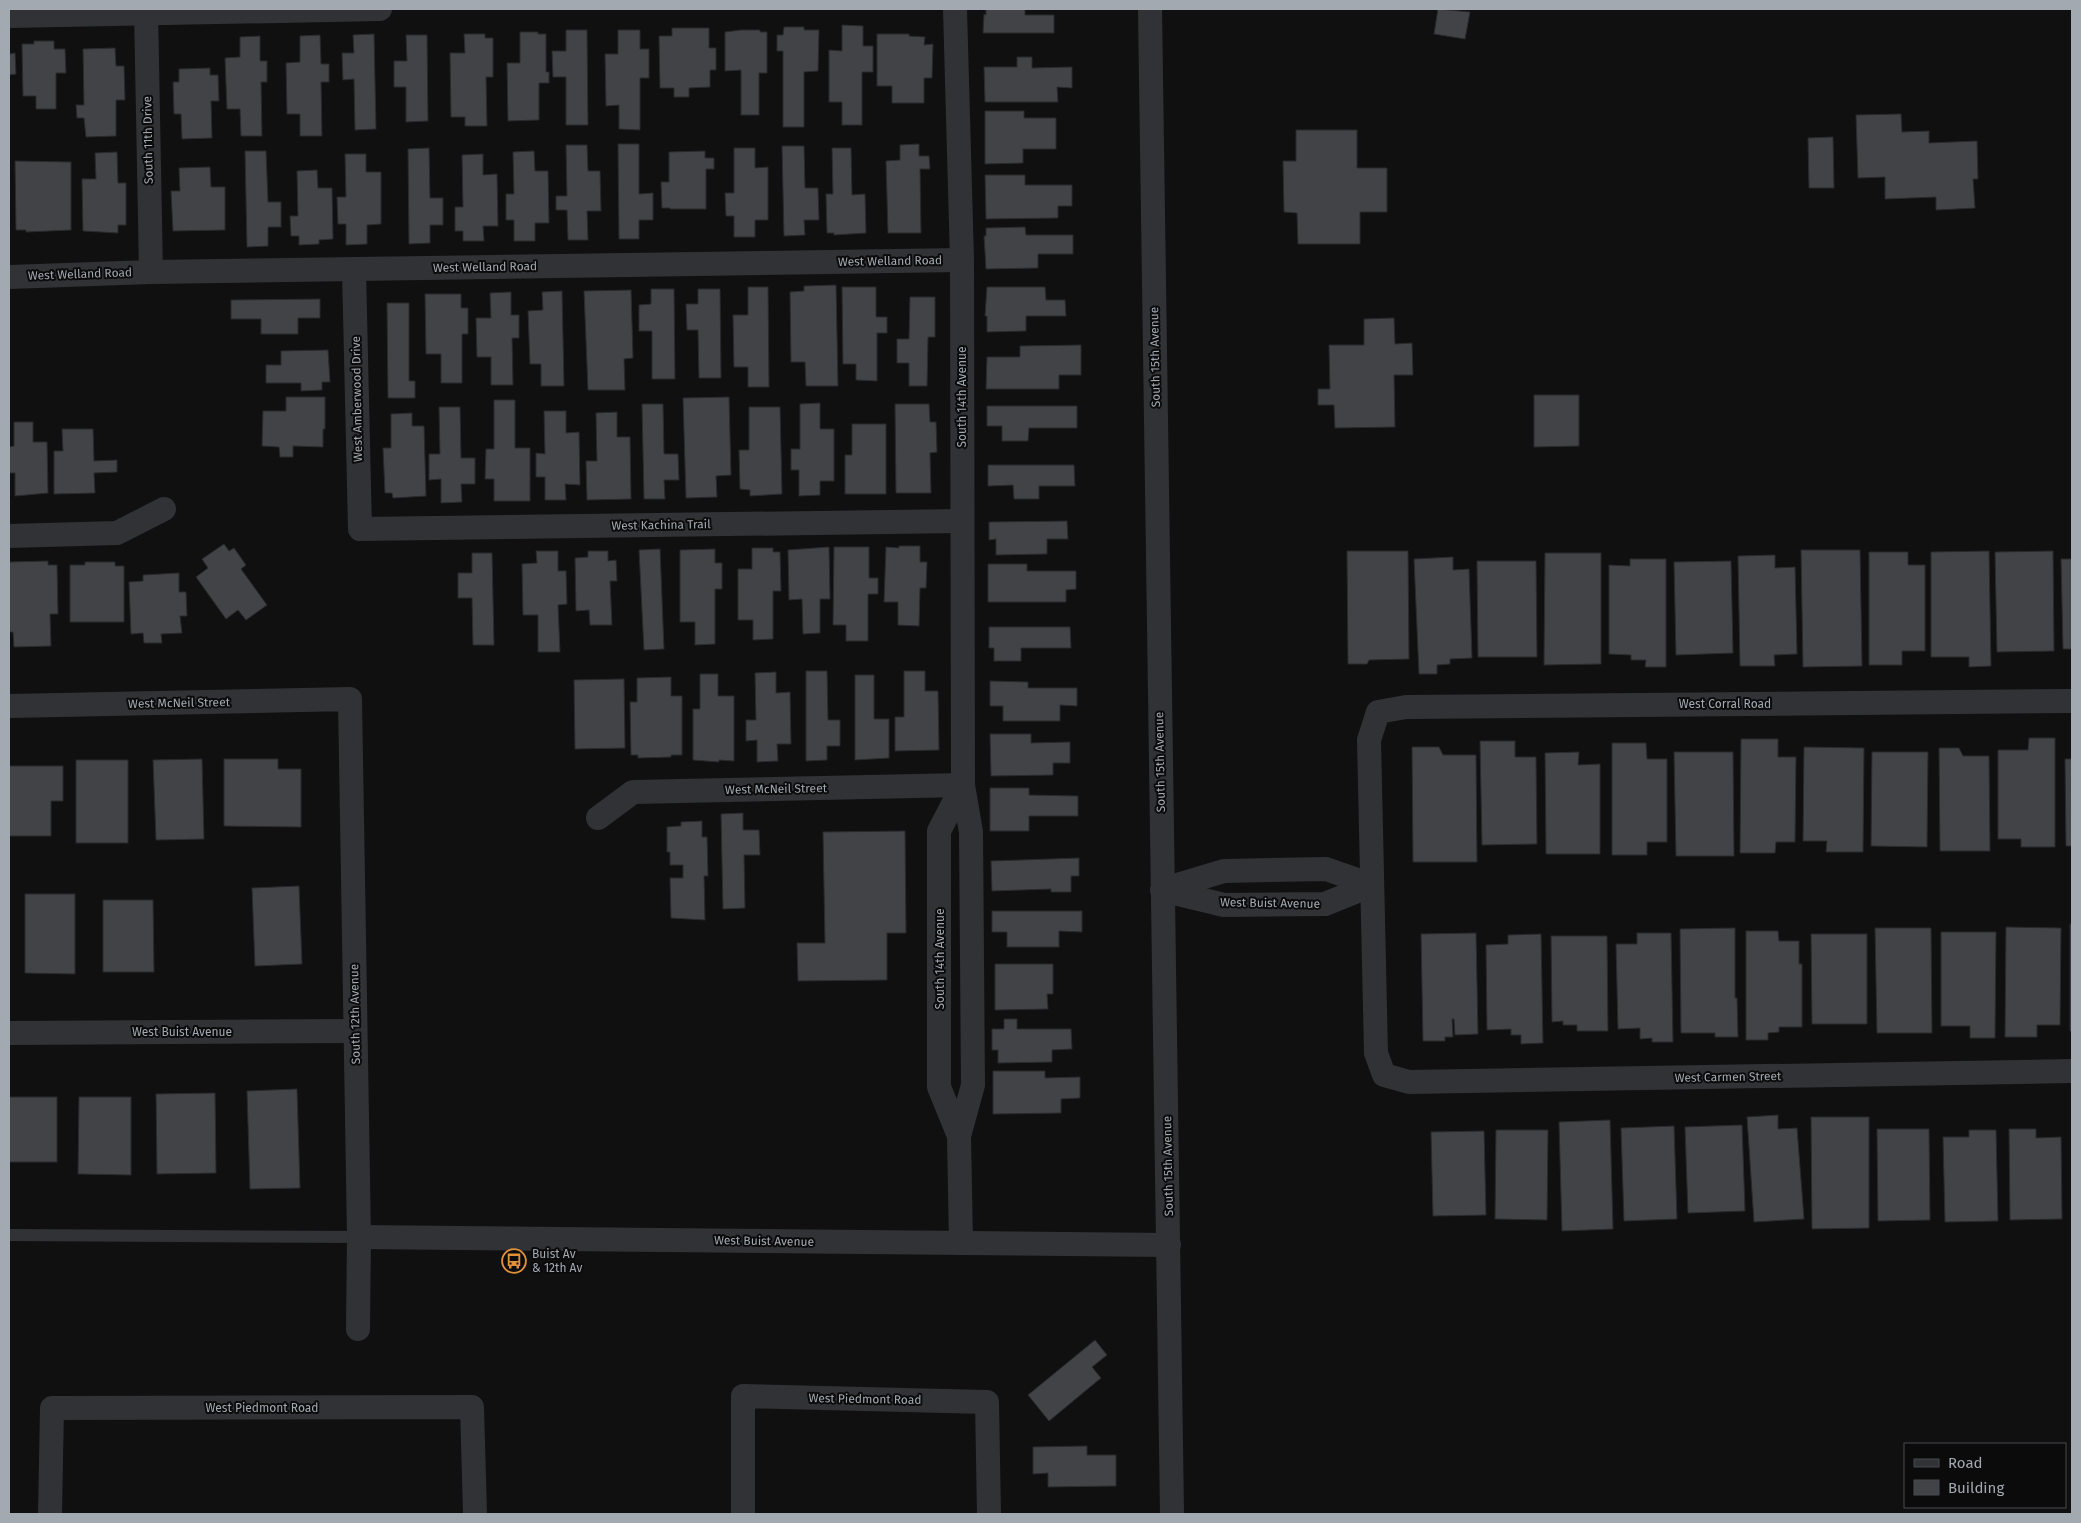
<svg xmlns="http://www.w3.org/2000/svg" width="2081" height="1523" viewBox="0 0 2081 1523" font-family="'Fira Sans',sans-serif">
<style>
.building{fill:#414347;stroke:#2a2a2d}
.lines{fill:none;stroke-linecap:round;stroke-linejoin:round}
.service{stroke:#313236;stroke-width:12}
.minor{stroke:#313236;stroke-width:24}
.labels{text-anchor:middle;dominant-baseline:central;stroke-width:4;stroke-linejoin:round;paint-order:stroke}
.street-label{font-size:12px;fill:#a2a9b1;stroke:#0b0b0c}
.poi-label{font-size:12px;fill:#a2a9b1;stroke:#0b0b0c;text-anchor:start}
</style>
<rect width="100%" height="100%" fill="#101011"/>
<g class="building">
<polygon points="986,9 1025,9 1025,15 1054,15 1054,33 983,33 984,14 986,15"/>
<polygon points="1438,9 1470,12 1465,39 1434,34"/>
<polygon points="842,25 863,26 863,46 873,46 873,72 862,72 862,125 842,125 842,102 829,102 829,50 842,51"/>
<polygon points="784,27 804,27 804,30 819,30 818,71 804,72 804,127 783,127 783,51 777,51 777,35 783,35"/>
<polygon points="672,28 709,28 709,48 716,48 716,70 710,70 710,87 689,88 689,97 674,97 674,88 660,88 659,36 672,36"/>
<polygon points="566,30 587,30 588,125 566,125 566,77 553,77 552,51 566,51"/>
<polygon points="618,30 640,30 640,49 649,49 649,78 640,78 640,130 619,129 619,105 606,106 605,54 618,54"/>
<polygon points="741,30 760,30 760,32 767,32 767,73 759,73 759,115 741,115 741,70 725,71 725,32"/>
<polygon points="520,32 538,32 538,34 546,34 546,72 549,72 549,83 539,83 539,120 508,121 507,63 520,63"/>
<polygon points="374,34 376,129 355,130 354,79 343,80 342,53 354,53 353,35"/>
<polygon points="464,34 485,34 485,38 493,38 493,77 486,77 487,126 465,126 465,117 451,117 450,53 465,53"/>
<polygon points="877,34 909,34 909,36 925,37 924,45 933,44 932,78 924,78 924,103 892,103 892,86 877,86"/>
<polygon points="320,35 321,64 329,64 329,82 321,82 322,136 300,136 300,114 287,114 286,63 300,62 300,36"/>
<polygon points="406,35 427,35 428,121 406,122 406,87 394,87 394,61 407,61"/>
<polygon points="260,36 260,61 267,61 267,82 261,82 262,136 241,136 240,109 227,109 225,58 240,57 240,37"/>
<polygon points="34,41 54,41 54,49 65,49 66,73 56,73 56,109 36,109 36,96 23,96 22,44 34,44"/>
<polygon points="115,48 116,66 124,66 125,100 116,100 116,136 86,137 84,118 77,118 76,105 84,105 83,49"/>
<polygon points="15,53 16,74 9,75 9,54"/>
<polygon points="1017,57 1032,57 1032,68 1072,67 1072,88 1057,87 1058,102 985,102 984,67 1017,67"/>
<polygon points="210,68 210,75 218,75 219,101 211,101 212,138 182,139 181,114 174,114 173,82 179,82 179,69"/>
<polygon points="985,111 1024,111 1024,118 1056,118 1056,149 1023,149 1023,163 985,164"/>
<polygon points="1901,114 1902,132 1929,131 1929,143 1977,141 1978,179 1973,179 1975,208 1936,210 1936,197 1885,199 1885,177 1858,178 1856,115"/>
<polygon points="1296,130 1357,130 1357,168 1387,168 1387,212 1360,212 1360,244 1298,244 1297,213 1284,212 1283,161 1296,161"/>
<polygon points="1833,137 1834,188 1809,188 1808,138"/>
<polygon points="618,144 639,144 639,194 653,193 653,220 639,220 639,239 619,239"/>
<polygon points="919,144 919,156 929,156 930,169 920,169 921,233 888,233 886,161 900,160 900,145"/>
<polygon points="566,145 587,145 588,171 600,171 601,211 587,211 588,240 568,240 567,210 556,210 556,196 567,196"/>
<polygon points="782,146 804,146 805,188 818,188 819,220 804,220 805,235 784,236"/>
<polygon points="429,148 430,198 443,198 443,225 430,225 430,243 409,244 408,149"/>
<polygon points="734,148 755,148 755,168 768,167 768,220 755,220 755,237 734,237 734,216 726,216 725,193 734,193"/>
<polygon points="832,148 851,148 852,195 865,194 866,233 834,235 834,233 827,233 826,194 833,194"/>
<polygon points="245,151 266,151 268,202 281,202 281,227 268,227 268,246 247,247"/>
<polygon points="534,151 535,171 548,171 549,223 535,223 535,241 514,241 514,220 506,220 506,194 514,194 513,152"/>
<polygon points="705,151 705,158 714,158 714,169 706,169 706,209 670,209 670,208 662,208 661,182 669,182 669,152"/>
<polygon points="117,152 118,183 126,183 126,225 118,225 118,233 83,231 82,179 96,179 95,153"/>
<polygon points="345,154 366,154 366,172 381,172 381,224 367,225 367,244 346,245 346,224 338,224 337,197 346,197"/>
<polygon points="483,154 483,175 497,174 498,226 483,226 484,241 463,241 463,231 455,231 455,207 463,207 462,155"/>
<polygon points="15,161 71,162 71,230 26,232 26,230 16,230"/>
<polygon points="210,167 211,187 225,187 225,230 173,231 171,191 180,191 179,168"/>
<polygon points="317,170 318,188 332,188 333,239 319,240 319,244 299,245 299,236 291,236 290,216 298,216 297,171"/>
<polygon points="985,175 1025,175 1025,185 1072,185 1072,206 1058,206 1058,218 986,219"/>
<polygon points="1025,227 1026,235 1073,235 1073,254 1038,254 1038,268 986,269 984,236 986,236 986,228"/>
<polygon points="836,285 838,386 806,386 805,362 791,362 790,292 804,291 804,286"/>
<polygon points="748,287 768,287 769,387 748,387 748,367 734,367 733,315 748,315"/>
<polygon points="842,287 876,287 876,317 887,317 887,333 877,333 877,381 856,380 856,364 843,364"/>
<polygon points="987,287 1045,287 1046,300 1065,300 1066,316 1026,316 1026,331 987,332 987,316 985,316"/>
<polygon points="651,289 674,289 675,379 652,379 652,331 639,331 639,305 651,304"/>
<polygon points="698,289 720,289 721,378 699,378 698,330 687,330 686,304 698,304"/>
<polygon points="631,290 633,358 624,359 625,390 588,390 584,291"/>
<polygon points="562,291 564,386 541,386 541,364 530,364 528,311 543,310 542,292"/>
<polygon points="511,292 511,315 519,315 519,338 512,338 513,385 491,385 491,357 477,357 476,318 491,318 490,293"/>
<polygon points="425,294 461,294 461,308 468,308 468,334 462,334 462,383 441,383 441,354 426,354"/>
<polygon points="910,297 935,297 935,337 928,337 927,386 909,386 909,363 897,363 897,339 909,339"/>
<polygon points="320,299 320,318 298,318 298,334 261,334 261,319 231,319 231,300"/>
<polygon points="387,303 409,303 409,381 415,381 415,398 388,398"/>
<polygon points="1394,318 1395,344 1412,343 1413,375 1394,375 1395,427 1335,428 1334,405 1318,405 1318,389 1330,389 1329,345 1364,345 1364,319"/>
<polygon points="1081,345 1081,375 1059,375 1059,389 986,389 987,357 1020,357 1020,346"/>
<polygon points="328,350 330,382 322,382 322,390 301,391 301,383 266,383 266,365 281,365 281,351"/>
<polygon points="1534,395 1579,395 1579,446 1534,447"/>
<polygon points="286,397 325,397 325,429 323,429 323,447 293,446 293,457 280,457 279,447 262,446 263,411 286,411"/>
<polygon points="729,397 731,475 716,476 717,497 686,498 683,398"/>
<polygon points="494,400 515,400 515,448 530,448 530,501 494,501 494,479 485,479 486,449 494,449"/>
<polygon points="820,403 820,429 834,429 834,481 820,481 820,495 799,496 799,470 791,470 791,449 800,449 800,404"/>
<polygon points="642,404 663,404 664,454 678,454 679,480 664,480 665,499 644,499"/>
<polygon points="895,404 929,404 930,422 936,422 937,452 930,453 931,493 896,493"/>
<polygon points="987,406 1077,406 1077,428 1029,428 1028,441 1002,441 1002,426 987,426"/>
<polygon points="439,407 460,407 461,458 475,458 475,484 461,484 462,502 441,503 441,479 429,480 429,454 440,454"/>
<polygon points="749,407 780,407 782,494 750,496 750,490 740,489 739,450 749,450"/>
<polygon points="544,411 566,411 566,433 579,432 580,485 565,484 566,500 545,500 545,477 536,477 536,453 545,454"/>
<polygon points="617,412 617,437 630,437 631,499 587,500 586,461 597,461 596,413"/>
<polygon points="412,413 412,426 424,426 426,496 393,498 392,493 385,493 383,448 391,448 391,414"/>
<polygon points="14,422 33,422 33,442 47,442 48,493 15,496 15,473 9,473 9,447 14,446"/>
<polygon points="852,424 886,424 886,494 845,494 845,455 852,455"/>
<polygon points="62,429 93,429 94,461 117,460 117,472 94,473 95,493 54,494 54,451 63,451"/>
<polygon points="988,465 1074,465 1075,486 1039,486 1039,499 1014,499 1013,485 988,486"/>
<polygon points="1067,521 1068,539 1047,539 1047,554 996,555 996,539 989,540 989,522"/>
<polygon points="224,544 229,551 234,548 246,565 241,569 267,605 246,620 238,610 226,619 196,577 208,568 202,559"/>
<polygon points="899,546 920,546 920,562 927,562 926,588 920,588 919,626 898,625 898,602 884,602 886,547 899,548"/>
<polygon points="829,547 830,599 820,599 820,633 803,634 802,599 789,600 788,550"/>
<polygon points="834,547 869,547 869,578 878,578 878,594 868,594 868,641 846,641 846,625 833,625"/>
<polygon points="752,548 773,548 773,552 780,552 781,591 773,591 773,639 753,640 753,620 738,620 738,569 752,569"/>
<polygon points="660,549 664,649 644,650 639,550"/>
<polygon points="715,549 715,563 722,563 722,589 715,589 715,644 695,645 695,622 680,622 680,550"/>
<polygon points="1801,550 1860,550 1862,666 1803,667"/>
<polygon points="536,551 558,551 558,571 566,571 567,604 558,605 560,652 538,652 538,615 523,615 522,564 537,563"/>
<polygon points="588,551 608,551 608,561 616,560 617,581 610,581 612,625 590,625 589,610 576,611 575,558 588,557"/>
<polygon points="1347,551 1408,551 1409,659 1369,660 1367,664 1348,664"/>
<polygon points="1989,551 1991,666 1969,667 1969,657 1931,657 1931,552"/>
<polygon points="2053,551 2054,651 1997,652 1995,552"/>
<polygon points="1869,552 1908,552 1908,565 1925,565 1925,651 1902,651 1902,665 1869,665"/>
<polygon points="472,553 492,553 494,645 473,645 472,598 458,598 458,573 472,573"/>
<polygon points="1545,553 1601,553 1601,664 1544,665"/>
<polygon points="1775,555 1775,568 1795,567 1797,654 1774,655 1775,666 1740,666 1738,556"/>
<polygon points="1453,557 1453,570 1469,569 1472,658 1450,659 1450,664 1437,665 1437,674 1419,674 1414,559"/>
<polygon points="1630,559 1666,559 1666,667 1645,667 1646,660 1631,660 1631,655 1609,654 1609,565 1630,566"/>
<polygon points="2061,559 2072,559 2072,649 2063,649"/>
<polygon points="48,561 48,565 57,565 58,614 50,614 51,646 14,647 13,632 9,632 9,562"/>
<polygon points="1477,561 1536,561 1537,657 1478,657"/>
<polygon points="1731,561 1733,653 1676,655 1674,562"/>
<polygon points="85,562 115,562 115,566 124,566 124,622 70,622 70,565 85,565"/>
<polygon points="988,564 1027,564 1027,571 1076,571 1076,589 1066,590 1066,602 988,602"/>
<polygon points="179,573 179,592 186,592 187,616 180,616 182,633 161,634 162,643 144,643 143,633 131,634 129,582 143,581 143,575"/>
<polygon points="989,627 1070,627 1071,648 1021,648 1021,661 994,661 994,648 989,648"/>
<polygon points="806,671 827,671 828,720 840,720 840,746 827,746 827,760 806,761"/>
<polygon points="904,671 925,671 925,691 938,691 939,750 895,751 895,717 904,717"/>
<polygon points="776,672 776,693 790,692 791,744 777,744 778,761 757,762 757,740 746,741 746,720 756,720 755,673"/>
<polygon points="700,674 718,674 718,696 734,696 734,761 719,760 719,762 693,760 693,709 700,709"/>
<polygon points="855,675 874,675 874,719 889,719 889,758 855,760"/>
<polygon points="671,677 671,696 682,696 682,755 671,755 671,757 638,758 638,755 631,755 630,702 637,702 637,678"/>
<polygon points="624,679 625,748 575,749 574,680"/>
<polygon points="990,681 1028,682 1028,688 1077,688 1077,706 1060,705 1060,721 1003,721 1003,706 990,706"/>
<polygon points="990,734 1031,734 1031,743 1070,742 1070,763 1053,763 1053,775 991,776"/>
<polygon points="2029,738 2055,738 2055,847 2021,847 2021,839 1998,839 1998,750 2028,750"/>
<polygon points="1741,739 1778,739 1778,757 1796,757 1795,842 1776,842 1775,853 1740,853"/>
<polygon points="1480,741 1515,741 1515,757 1536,757 1537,844 1482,845"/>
<polygon points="1612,743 1646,743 1647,759 1667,759 1667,842 1647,842 1647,855 1612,855"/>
<polygon points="1412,747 1439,747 1443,755 1476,755 1477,862 1413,862"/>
<polygon points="1804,747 1864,748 1863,852 1826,852 1827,841 1803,841"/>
<polygon points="1939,748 1959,748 1963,756 1989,756 1990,851 1940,851"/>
<polygon points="1579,752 1578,765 1600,764 1600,854 1546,854 1545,753"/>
<polygon points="1674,752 1733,752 1734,856 1676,856"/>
<polygon points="1872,752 1928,752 1927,847 1871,846"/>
<polygon points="202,759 204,839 156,840 153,760"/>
<polygon points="224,759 278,759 278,769 301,769 301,827 224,826"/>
<polygon points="2065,759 2072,759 2072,846 2066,846"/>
<rect x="76" y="760" width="52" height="83"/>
<polygon points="9,766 63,766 63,801 51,801 51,836 9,836"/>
<polygon points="990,788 1029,788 1029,795 1078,796 1078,816 1029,816 1029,831 990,831"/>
<polygon points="743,813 743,830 759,830 760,855 744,855 745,908 723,909 721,814"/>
<polygon points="702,821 702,837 707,837 708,876 704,876 705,920 671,918 670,878 683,878 683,865 670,865 670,852 667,852 667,827 681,826 681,822"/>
<polygon points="905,831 906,933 887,933 887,980 798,981 797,943 825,943 823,832"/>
<polygon points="1079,858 1079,876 1071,876 1071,892 1051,892 1051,889 992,891 991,861"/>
<polygon points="299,886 302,964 255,966 252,888"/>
<polygon points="25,894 75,894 75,974 25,973"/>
<polygon points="103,900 153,900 154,972 103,972"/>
<polygon points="992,911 1082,911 1082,932 1059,931 1059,947 1007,947 1007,932 992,932"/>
<rect x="2070" y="924" width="2" height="107"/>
<polygon points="2006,927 2061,928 2060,1025 2037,1025 2037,1037 2005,1037"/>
<polygon points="1735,928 1735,998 1737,998 1738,1037 1715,1037 1715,1033 1681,1033 1680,929"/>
<polygon points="1875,928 1931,928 1932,1033 1877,1033"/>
<polygon points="1746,931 1778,931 1779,941 1799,941 1799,964 1802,964 1802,1027 1779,1027 1779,1032 1768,1033 1768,1040 1746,1040"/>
<polygon points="1941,932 1996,932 1995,1038 1970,1038 1970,1026 1941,1026"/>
<polygon points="1476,933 1478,1034 1455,1035 1454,1019 1452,1019 1453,1037 1445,1037 1445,1041 1423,1041 1421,934"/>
<polygon points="1637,933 1671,933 1673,1042 1652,1042 1652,1038 1640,1039 1640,1028 1618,1029 1616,944 1637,944"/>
<polygon points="1541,934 1543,1043 1521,1044 1521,1035 1511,1035 1511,1029 1487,1030 1486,945 1508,944 1508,935"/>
<polygon points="1811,934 1867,934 1867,1024 1812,1024"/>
<polygon points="1551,936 1607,936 1608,1031 1577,1031 1577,1025 1563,1025 1563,1021 1552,1022"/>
<polygon points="995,964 1053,964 1053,994 1047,994 1048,1009 995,1010"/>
<polygon points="1004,1019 1017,1019 1017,1029 1071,1029 1072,1049 1052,1050 1052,1062 998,1063 998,1050 992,1050 992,1029 1004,1029"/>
<polygon points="993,1071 1045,1071 1045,1078 1080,1077 1080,1098 1061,1099 1061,1113 993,1114"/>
<polygon points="297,1089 300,1188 250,1189 247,1091"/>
<polygon points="215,1093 216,1173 157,1174 156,1094"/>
<rect x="9" y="1097" width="48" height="65"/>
<polygon points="79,1097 131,1097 131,1175 78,1174"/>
<polygon points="1778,1115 1778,1129 1797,1128 1804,1219 1754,1222 1747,1117"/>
<polygon points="1811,1117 1869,1117 1869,1228 1812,1229"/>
<polygon points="1610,1120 1613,1229 1562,1231 1559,1122"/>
<polygon points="1742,1125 1745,1211 1688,1213 1685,1127"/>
<polygon points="1674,1126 1677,1219 1624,1221 1621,1128"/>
<polygon points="1877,1129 1929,1129 1930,1220 1878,1221"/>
<polygon points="2009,1129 2036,1129 2036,1138 2061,1137 2062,1219 2010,1220"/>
<polygon points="1496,1130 1548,1130 1547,1220 1495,1219"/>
<polygon points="1969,1130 1996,1130 1998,1221 1945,1222 1943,1137 1969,1137"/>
<polygon points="1484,1131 1486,1215 1433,1216 1431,1132"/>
<polygon points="1095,1340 1107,1355 1092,1367 1101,1378 1049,1421 1028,1395"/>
<polygon points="1087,1446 1087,1455 1116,1455 1116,1486 1048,1487 1048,1473 1033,1474 1033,1447"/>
</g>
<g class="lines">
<polyline class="service" points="9,1235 359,1237"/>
<g class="minor">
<polyline points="146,9 151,272"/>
<polyline points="955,9 962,260 963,785 971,832 973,1085 959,1136 961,1243"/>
<polyline points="1150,9 1172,1514"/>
<polyline points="9,16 380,9"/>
<polyline points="354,270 360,529 961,521"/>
<polyline points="9,277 151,272 962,260"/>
<polyline points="9,536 117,533 164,509"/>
<polyline points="2072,701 1406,707 1378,712 1369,740 1376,1053 1384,1075 1409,1082 2072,1071"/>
<polyline points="9,706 350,699 359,1237 358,1329"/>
<polyline points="598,818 633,792 963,785"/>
<polyline points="1164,889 1224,871 1326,869 1372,885"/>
<polyline points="1162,890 1224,905 1325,904 1372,885"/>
<polyline points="9,1033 355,1031"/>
<polyline points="959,1136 939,1087 939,831 963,785"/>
<polyline points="359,1237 1169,1245"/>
<polyline points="50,1514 52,1408 472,1407 475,1514"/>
<polyline points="743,1514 743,1396 987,1402 989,1514"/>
</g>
</g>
<defs>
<g id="bus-ring" transform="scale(1.25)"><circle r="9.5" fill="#0b0b0c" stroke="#e19038" stroke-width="1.5"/><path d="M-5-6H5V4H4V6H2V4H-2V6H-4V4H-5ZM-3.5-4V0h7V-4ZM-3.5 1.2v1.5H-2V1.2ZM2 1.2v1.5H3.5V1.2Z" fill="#e19038"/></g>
</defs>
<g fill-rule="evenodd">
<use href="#bus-ring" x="514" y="1261"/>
</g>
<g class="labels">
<g class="street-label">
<text transform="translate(148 140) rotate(-91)">South 11th Drive</text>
<text transform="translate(890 261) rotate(-1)">West Welland Road</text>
<text transform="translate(485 267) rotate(-1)">West Welland Road</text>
<text transform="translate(80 274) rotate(-2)">West Welland Road</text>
<text transform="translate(1155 357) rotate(-91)">South 15th Avenue</text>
<text transform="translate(962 397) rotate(-90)">South 14th Avenue</text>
<text transform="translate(357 399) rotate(-91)">West Amberwood Drive</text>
<text transform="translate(661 525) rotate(-1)">West Kachina Trail</text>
<text transform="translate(179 703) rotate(-1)">West McNeil Street</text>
<text x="1725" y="704">West Corral Road</text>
<text transform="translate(1160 762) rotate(-91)">South 15th Avenue</text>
<text transform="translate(776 789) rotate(-1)">West McNeil Street</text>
<text transform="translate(1270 903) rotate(1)">West Buist Avenue</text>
<text transform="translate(940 959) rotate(-90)">South 14th Avenue</text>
<text transform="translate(355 1014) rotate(-91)">South 12th Avenue</text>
<text x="182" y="1032">West Buist Avenue</text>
<text transform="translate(1728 1077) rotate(-1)">West Carmen Street</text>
<text transform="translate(1168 1166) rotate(-91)">South 15th Avenue</text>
<text transform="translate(764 1241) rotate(1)">West Buist Avenue</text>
<text transform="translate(865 1399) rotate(1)">West Piedmont Road</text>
<text x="262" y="1408">West Piedmont Road</text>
</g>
<g class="poi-label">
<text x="532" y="1254">Buist Av<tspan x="532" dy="14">&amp; 12th Av</tspan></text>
</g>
</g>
<rect width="2081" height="1523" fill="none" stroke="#a2a9b1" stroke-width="20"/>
<rect x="1904" y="1443" width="162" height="65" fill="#0b0b0c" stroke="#474a4e"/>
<rect x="1914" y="1459" width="25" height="8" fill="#313236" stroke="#474a4e"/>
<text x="1948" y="1468" font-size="15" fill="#a2a9b1">Road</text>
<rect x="1914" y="1480" width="25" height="15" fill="#414347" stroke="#474a4e"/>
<text x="1948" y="1493" font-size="15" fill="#a2a9b1">Building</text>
</svg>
